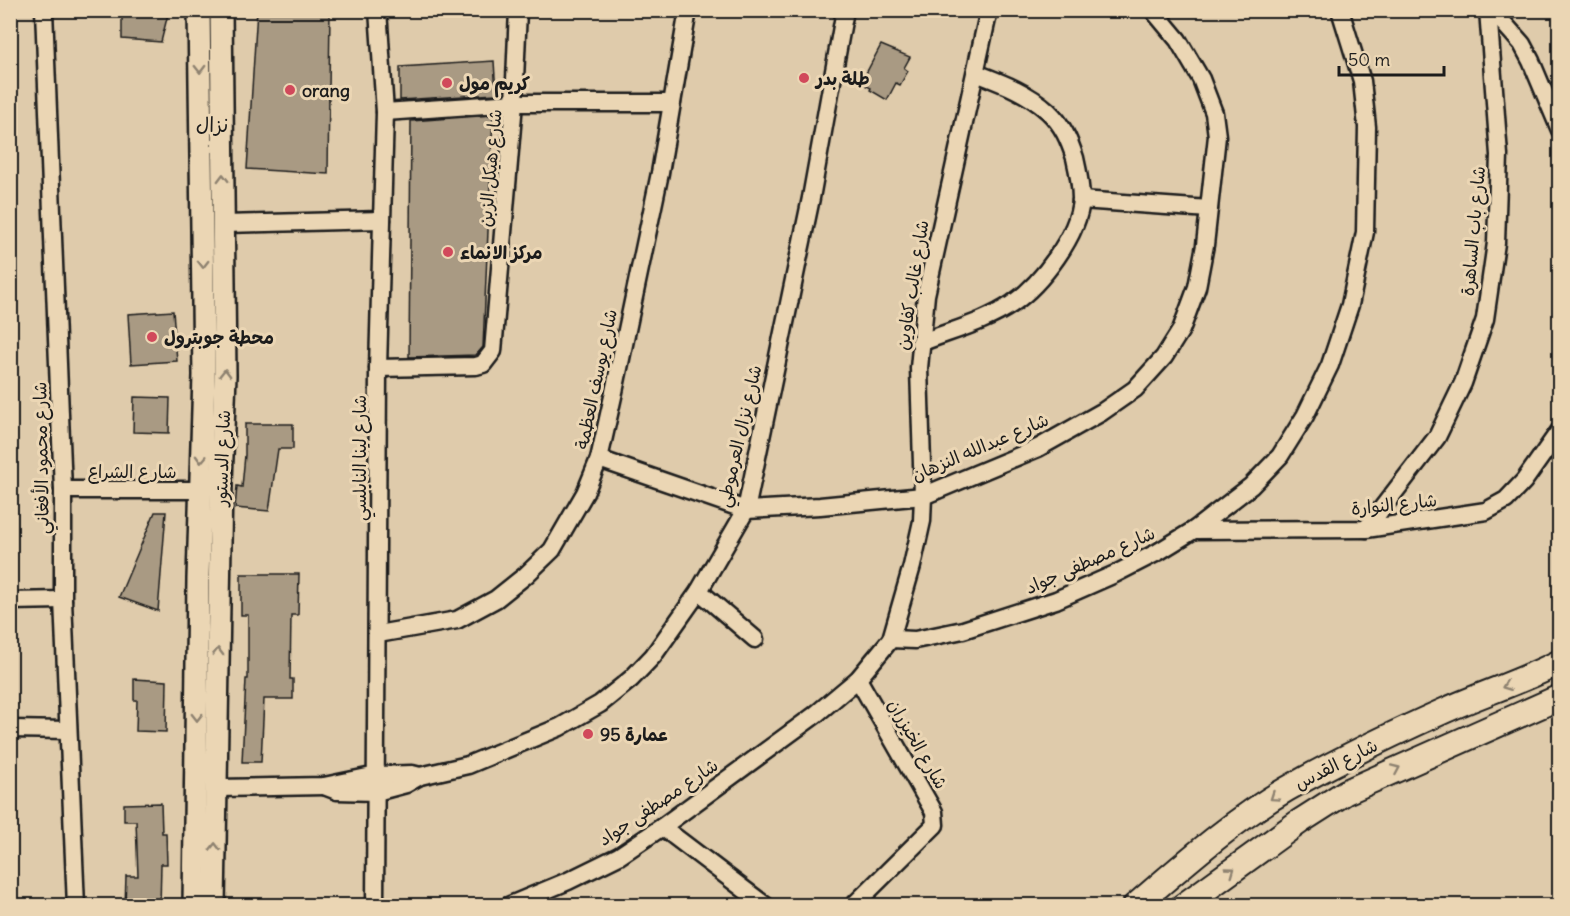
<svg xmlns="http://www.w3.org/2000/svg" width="1570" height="916" viewBox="0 0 1570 916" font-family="Delius,'Playpen Sans Arabic',sans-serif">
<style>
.building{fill:#a99a83;stroke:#1c1c1c;stroke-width:1.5}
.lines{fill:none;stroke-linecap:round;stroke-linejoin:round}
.minor-casing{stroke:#1c1c1c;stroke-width:21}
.major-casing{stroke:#1c1c1c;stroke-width:26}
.highway-casing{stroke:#1c1c1c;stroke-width:28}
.minor{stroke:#ebd6b4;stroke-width:16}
.major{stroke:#ebd6b4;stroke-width:21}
.highway{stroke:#ebd6b4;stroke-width:24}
.oneway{stroke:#8e8270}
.poi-dot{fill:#d1495b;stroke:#ebd6b4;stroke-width:2}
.labels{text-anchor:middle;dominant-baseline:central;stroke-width:6;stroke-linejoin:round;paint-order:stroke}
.poi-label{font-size:18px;font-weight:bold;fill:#1c1c1c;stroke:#ebd6b4;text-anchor:start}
.street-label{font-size:18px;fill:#1c1c1c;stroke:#ebd6b4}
.neighbourhood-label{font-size:20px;fill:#1c1c1c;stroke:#ebd6b4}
</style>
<rect width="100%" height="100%" fill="#dfcbab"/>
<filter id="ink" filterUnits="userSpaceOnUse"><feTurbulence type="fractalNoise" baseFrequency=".0167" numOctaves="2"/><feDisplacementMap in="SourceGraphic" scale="12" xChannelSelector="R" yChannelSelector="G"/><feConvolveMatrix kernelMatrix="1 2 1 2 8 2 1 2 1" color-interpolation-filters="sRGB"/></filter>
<g filter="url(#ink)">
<g class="building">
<polygon points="122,10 169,10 161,42 122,39"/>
<polygon points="257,10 330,10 328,174 247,169"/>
<polygon points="881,45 910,57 904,68 908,71 900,85 896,83 887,100 870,90 871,88 861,83"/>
<polygon points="494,61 496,94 400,100 400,67"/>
<polygon points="493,115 483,347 476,355 409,357 411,121"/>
<polygon points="173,311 177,361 131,364 128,314"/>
<polygon points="134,397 170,398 169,433 133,432"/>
<polygon points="245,424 293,424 293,449 278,449 269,511 235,508 237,486 242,487 245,455"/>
<polygon points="155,512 166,512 158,611 119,597"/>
<polygon points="241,574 299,574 298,615 291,615 290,679 293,679 293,699 264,699 261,762 242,762 246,679 248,679 248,615 241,615"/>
<polygon points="134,679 167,681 166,732 136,731 137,700 134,700"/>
<polygon points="161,803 162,833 166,833 167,864 161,864 160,906 125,906 126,876 138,876 136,821 124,821 124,804"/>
</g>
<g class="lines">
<g class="minor-casing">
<g id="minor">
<polyline points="44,10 63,490 63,600 76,906"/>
<polyline points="1492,10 1522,44 1531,61 1560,130"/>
<polyline points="385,112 514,103 672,103"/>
<polyline points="1081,200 1209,209"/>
<polyline points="224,224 382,220"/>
<path d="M 920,343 C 950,331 986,322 1012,304 C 1041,284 1079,235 1081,199 C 1081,186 1078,171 1075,158 C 1069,140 1063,125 1048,111 C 1027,92 1002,83 976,73"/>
<polyline points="378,368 476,366 483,364 493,351 514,103 518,10"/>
<polyline points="599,459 746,510 820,506 923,496 1038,448 1102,412 1135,389 1164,357 1181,330 1197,287 1205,245 1217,136 1214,113 1201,79 1178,40 1153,10"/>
<polyline points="63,490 200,490"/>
<polyline points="1366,529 1437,437 1463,383 1485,319 1496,243 1499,155 1488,10"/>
<polyline points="1194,530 1366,529 1486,511 1506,500 1524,481 1560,430"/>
<polyline points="699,591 755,639"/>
<polyline points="10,601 63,600"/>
<polyline points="378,634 457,620 496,599 526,575 552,550 585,493 599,459 614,392 660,173 688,10"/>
<polyline points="891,639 915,640 963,630 1056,600 1115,574 1158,552 1194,530 1251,486 1280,456 1305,416 1330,365 1350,305 1365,232 1367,127 1362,81 1340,10"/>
<polyline points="10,729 68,730"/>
<polyline points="324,786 337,791 376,792 406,784 420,776 468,765 560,727 600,704 631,679 653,656 699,591 746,510 811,198 845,10"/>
<polyline points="217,788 324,786 377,775 412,774 420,776"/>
<polyline points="662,827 766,906"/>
<polyline points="375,906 378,368 385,112 378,10"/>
<polyline points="508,906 568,881 619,856 662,827 815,715 858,679 891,639 912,566 922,521 923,496 919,368 926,295 989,10"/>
<polyline points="853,906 935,825 934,812 858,679"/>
</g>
</g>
<g class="major-casing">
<g id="major">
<polyline points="194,906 198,579 204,375 199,10"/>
<polyline points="214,906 221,483 225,375 221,10"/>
</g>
</g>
<g class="highway-casing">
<g id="highway">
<path d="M 1135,906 C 1183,865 1232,821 1287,789 C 1338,760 1392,734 1446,710 C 1484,693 1523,681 1560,662"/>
<polyline points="1183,906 1299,822 1346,792 1560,697"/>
</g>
</g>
<use href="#minor" class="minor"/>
<use href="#major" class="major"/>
<use href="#highway" class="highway"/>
</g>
<defs><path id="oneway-chevron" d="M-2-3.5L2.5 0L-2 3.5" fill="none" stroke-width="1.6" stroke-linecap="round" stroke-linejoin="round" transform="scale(1.5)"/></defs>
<g class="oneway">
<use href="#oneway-chevron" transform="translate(200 69) rotate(89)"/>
<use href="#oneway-chevron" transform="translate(223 178) rotate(-91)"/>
<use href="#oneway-chevron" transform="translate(203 264) rotate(90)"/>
<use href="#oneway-chevron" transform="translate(225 373) rotate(-89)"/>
<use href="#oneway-chevron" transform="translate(201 459) rotate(92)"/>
<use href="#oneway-chevron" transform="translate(218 652) rotate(-89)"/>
<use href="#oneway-chevron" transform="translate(1506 686) rotate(159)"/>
<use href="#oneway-chevron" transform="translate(197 717) rotate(90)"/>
<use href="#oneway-chevron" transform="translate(1396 769) rotate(-24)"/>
<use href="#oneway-chevron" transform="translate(1274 797) rotate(146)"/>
<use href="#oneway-chevron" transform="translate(215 847) rotate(-89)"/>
<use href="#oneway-chevron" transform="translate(1231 871) rotate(-36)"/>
</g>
</g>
<g class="poi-dot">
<circle cx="804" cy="78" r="6"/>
<circle cx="447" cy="83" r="6"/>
<circle cx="290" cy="90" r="6"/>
<circle cx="448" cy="252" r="6"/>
<circle cx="152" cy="337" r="6"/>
<circle cx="588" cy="734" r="6"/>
</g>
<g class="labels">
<g class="poi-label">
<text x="816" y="78">طلة بدر</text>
<text x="459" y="83">كريم مول</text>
<text x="302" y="90">orang</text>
<text x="460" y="252">مركز الانماء</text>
<text x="164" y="337">محطة جوبترول</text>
<text x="600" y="734">عمارة 95</text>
</g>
<g class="street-label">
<text transform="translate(490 168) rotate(-85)">شارع هيكل الزبن</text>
<text transform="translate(1473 231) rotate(-85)">شارع باب الساهرة</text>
<text transform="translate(912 285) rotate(-81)">شارع غالب كفاوين</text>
<text transform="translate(596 379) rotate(-78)">شارع يوسف العظمة</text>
<text transform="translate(739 436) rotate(-77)">شارع نزال العرموطي</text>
<text transform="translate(980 447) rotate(-23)">شارع عبدالله النزهان</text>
<text transform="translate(41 458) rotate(-91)">شارع محمود الأفغاني</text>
<text transform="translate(222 458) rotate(-88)">شارع الدستور</text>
<text transform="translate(359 458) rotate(-90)">شارع لينا النابلسي</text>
<text x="132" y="471">شارع الشراع</text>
<text transform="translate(1394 504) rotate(-6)">شارع النوارة</text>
<text transform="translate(1090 560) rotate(-24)">شارع مصطفى جواد</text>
<text transform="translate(918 744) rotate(60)">شارع الخيزران</text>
<text transform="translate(1336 764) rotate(-27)">شارع القدس</text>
<text transform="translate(658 802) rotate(-34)">شارع مصطفى جواد</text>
</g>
<g class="neighbourhood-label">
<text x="212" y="124">نزال</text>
</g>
</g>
<rect width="1570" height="916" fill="none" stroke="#ebd6b4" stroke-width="36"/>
<rect x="18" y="18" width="1534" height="880" fill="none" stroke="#1c1c1c" stroke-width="2" filter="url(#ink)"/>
<path d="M1339 66v9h105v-9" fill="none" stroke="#1c1c1c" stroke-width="3"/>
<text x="1348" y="66" font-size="18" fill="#1c1c1c" stroke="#ebd6b4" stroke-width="4.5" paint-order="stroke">50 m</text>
</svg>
